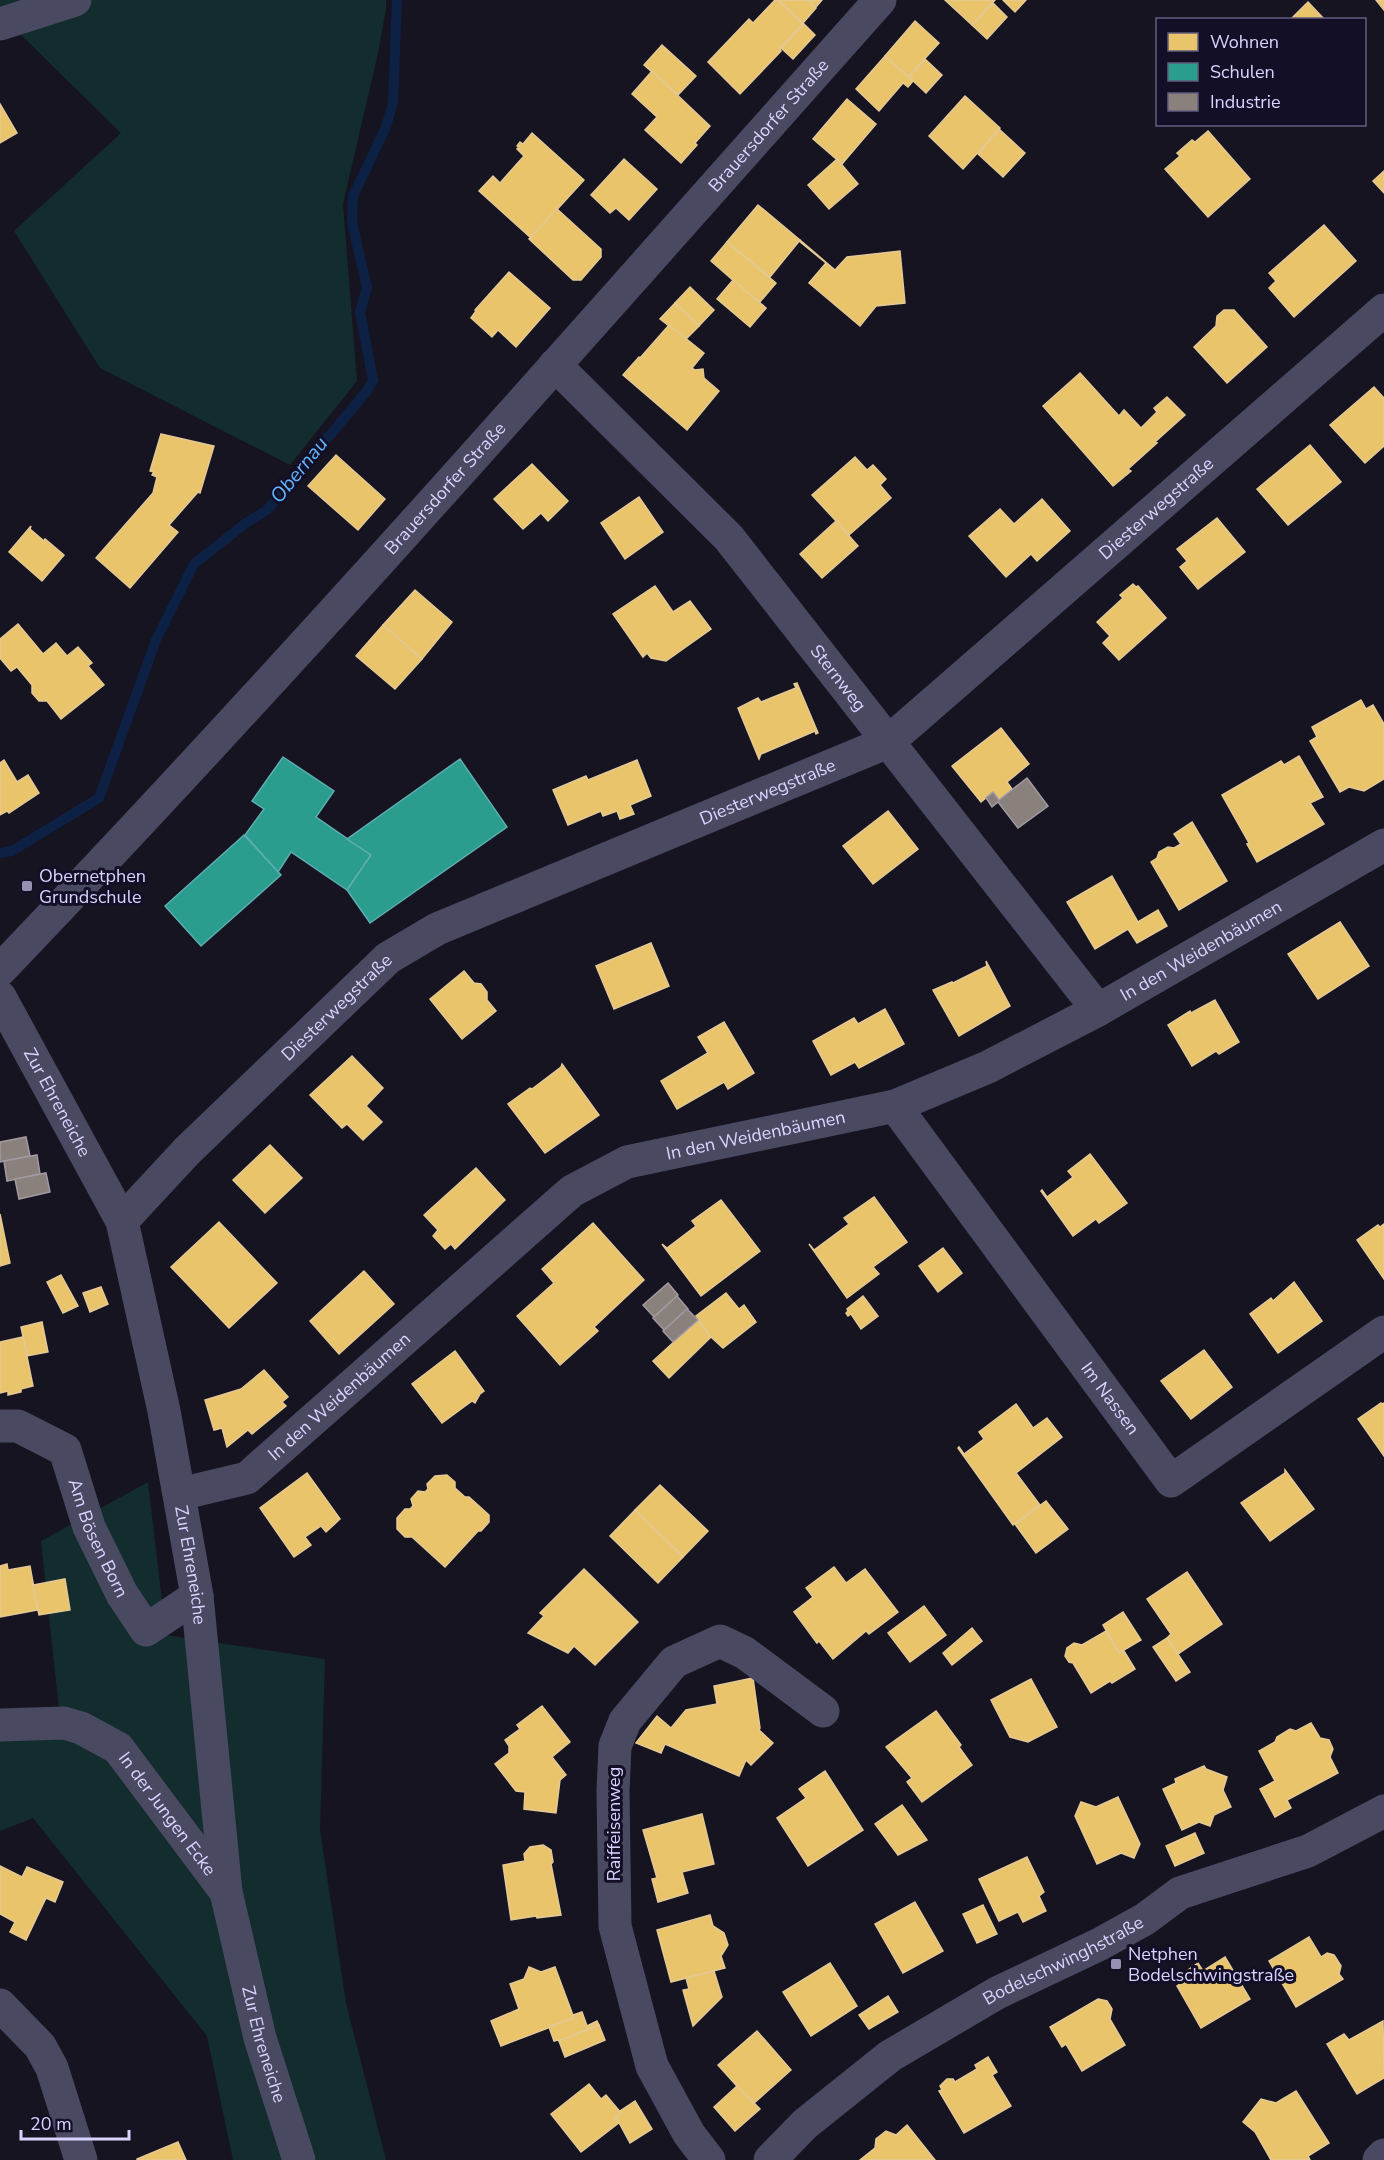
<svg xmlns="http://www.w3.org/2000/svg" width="1384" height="2160" viewBox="0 0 1384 2160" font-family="'Nunito Sans',sans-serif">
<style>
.green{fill:#132c2d}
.homes{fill:#e9c46a;stroke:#e4c997;stroke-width:1.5}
.schools{fill:#2a9d8f;stroke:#5eaeb1;stroke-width:1.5}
.industry{fill:#8a817c;stroke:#a29aa3;stroke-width:1.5}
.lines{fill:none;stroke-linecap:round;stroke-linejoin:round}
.stream{stroke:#0d2144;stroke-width:10}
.minor{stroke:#4a4962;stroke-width:33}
.tertiary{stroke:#4a4962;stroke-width:33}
.poi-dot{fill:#9591b1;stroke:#130f26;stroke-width:2}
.labels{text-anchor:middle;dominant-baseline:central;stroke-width:6;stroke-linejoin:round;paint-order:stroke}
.street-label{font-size:18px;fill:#d9d4ff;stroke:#130f26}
.poi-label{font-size:18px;fill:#d9d4ff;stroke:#130f26;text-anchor:start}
.water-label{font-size:20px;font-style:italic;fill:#62b6ff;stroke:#130f26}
</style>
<rect width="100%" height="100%" fill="#161421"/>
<g class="green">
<polygon points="0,0 386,0 386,9 378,53 343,204 357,381 290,465 100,368 14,231 121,133 18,32 0,38"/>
<polygon points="148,1482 166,1635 325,1659 320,1830 346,2003 386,2160 233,2160 207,2036 33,1818 0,1831 0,1734 60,1719 41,1541"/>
</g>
<g class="homes">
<polygon points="775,0 778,0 803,24 780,48 781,51 740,94 708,62 749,19 753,23"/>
<polygon points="778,0 808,0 816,8 803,23 815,35 793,59 781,48 804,24"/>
<polygon points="808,0 822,0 815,8"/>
<polygon points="945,0 995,0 972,25"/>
<polygon points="1003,0 1026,0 1015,12"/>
<polygon points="1376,0 1384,0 1384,10"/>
<polygon points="1308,2 1325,20 1290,20"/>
<polygon points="993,3 1007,17 987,39 972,25"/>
<polygon points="915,21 939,43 908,77 885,56"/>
<polygon points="662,45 696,76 678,95 644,65"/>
<polygon points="885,56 913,81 908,87 903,83 879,111 856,89"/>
<polygon points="925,59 942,75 926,93 909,77"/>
<polygon points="652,71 710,126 695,143 697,145 681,163 645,130 657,117 632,94"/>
<polygon points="965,96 1000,128 963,169 929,136"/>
<polygon points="847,99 876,124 842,164 813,139"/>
<polygon points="0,104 17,133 0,143"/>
<polygon points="999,129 1025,153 1003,177 978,154"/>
<polygon points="1208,131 1250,179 1208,217 1165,169 1180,156 1177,153 1192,140 1195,142"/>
<polygon points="532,133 584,180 531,238 479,191 493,176 500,183 524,156 517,149 519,148 517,146 520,142 523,144"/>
<polygon points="624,159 657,189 629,220 616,208 610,213 591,195"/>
<polygon points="837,159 858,184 829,209 808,185"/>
<polygon points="1384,171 1384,193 1373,181"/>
<polygon points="758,205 800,240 770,277 727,242"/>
<polygon points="557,209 601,249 601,257 581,280 573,280 529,239"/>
<polygon points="1324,225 1356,261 1294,317 1269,288 1276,281 1269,273"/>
<polygon points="800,240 835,270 847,257 900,251 905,303 876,306 860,326 809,283 826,263 799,241"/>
<polygon points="727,242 776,283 759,303 711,261"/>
<polygon points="509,272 550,308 516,347 498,330 492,337 471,318 476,311 475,310"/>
<polygon points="733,280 766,308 750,327 717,299"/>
<polygon points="690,287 714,310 699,326 675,303"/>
<polygon points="675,303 699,326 686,339 660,319"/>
<polygon points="1224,310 1234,310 1267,347 1227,383 1194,347 1216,326 1217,316"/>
<polygon points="669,325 704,353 692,368 695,370 703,369 704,378 719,391 687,430 623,375 639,357 640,358"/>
<polygon points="1080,373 1119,416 1124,410 1141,428 1157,412 1154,408 1167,397 1185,415 1155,442 1157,443 1128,469 1131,471 1113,486 1043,406"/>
<polygon points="1374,387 1384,398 1384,446 1365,463 1330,425"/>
<polygon points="161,434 214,446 200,493 198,492 169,525 178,532 130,588 96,558 153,493 157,477 152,475 154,472 150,471"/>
<polygon points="1310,445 1341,482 1288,525 1257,489"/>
<polygon points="336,455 385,499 358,530 308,486"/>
<polygon points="855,457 867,470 873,465 886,479 880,485 891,498 849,535 812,495"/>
<polygon points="532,464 568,501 548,521 541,513 523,529 494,499"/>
<polygon points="639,497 663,532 625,559 601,523"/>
<polygon points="1042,499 1070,531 1037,561 1031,554 1006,577 969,536 1000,509 1014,524"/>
<polygon points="1217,518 1245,552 1198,589 1180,567 1187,561 1177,549"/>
<polygon points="836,521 858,546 822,578 800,554"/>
<polygon points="31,526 30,529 44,541 45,539 64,555 42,581 9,552"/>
<polygon points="1133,584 1136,587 1138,586 1166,618 1119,660 1103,643 1110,636 1097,622 1123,598 1120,595"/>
<polygon points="655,586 673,612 690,601 711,629 666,661 651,658 647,653 643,657 613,614"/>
<polygon points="415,590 452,622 422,659 383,625"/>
<polygon points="18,624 43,654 56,643 67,656 78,647 92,663 88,666 104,685 61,719 47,701 39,701 32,693 32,685 17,667 11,671 0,658 0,639"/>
<polygon points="383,625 422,659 395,689 356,656"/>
<polygon points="797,683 818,733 816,734 815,731 761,754 759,759 738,708 758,698 761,702 796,688 794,684"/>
<polygon points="1361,700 1366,709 1373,705 1384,724 1384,779 1364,791 1349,787 1340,792 1310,741 1317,737 1312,727"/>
<polygon points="1001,728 1029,764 1007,782 1012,789 999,800 993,792 981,802 952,766"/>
<polygon points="1299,756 1323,797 1310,803 1324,824 1257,862 1247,844 1249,843 1222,795 1281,761 1284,765"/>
<polygon points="4,760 17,782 28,775 39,793 9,813 7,811 0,815 0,763"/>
<polygon points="637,760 651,796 630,805 634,814 620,819 617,811 603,816 601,811 568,825 553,790 586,776 588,780"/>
<polygon points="888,811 918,849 873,884 843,846"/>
<polygon points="1192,822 1227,881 1179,910 1151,862 1157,858 1159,852 1168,847 1174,848 1181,844 1174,834"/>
<polygon points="1112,876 1138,922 1158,910 1167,926 1137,943 1128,929 1095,949 1067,902"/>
<polygon points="1340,922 1369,966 1318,999 1288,954"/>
<polygon points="651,943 669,986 614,1009 596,966"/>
<polygon points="986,961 1010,1006 959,1036 933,990 952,982 953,983 987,966"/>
<polygon points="464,971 474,983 481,984 487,992 487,1000 496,1011 462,1039 430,999"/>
<polygon points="1215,1000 1239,1042 1219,1054 1216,1051 1192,1066 1168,1025 1190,1011 1191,1013"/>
<polygon points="885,1009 904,1044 859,1068 855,1062 831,1075 813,1041 854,1018 858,1024"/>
<polygon points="724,1022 754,1073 728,1089 724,1082 677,1109 661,1081 708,1053 698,1037"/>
<polygon points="352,1056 383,1088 366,1106 382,1122 363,1140 347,1124 342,1128 310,1095"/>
<polygon points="562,1064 599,1115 545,1153 508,1104 530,1088 532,1089 561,1067"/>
<polygon points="270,1145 302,1178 265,1213 233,1180"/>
<polygon points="1090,1154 1127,1203 1099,1223 1096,1219 1073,1236 1041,1191 1042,1190 1047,1197 1073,1177 1068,1171"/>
<polygon points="476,1168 505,1200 455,1249 451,1244 445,1249 433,1236 438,1230 424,1215"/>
<polygon points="874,1197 907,1242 873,1267 879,1274 847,1298 809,1244 814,1250 849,1224 844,1218"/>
<polygon points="721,1200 760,1251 701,1296 662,1244 667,1248 696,1226 692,1221"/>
<polygon points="0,1214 10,1263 0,1266"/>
<polygon points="219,1222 277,1283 229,1328 171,1267"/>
<polygon points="593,1223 644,1280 594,1327 598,1331 560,1365 517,1316 554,1283 542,1269"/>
<polygon points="1384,1224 1384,1279 1357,1240 1378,1225 1380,1227"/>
<polygon points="943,1248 962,1273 938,1292 919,1266"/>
<polygon points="364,1271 394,1304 339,1354 310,1321"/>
<polygon points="61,1275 78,1306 63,1313 47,1282"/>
<polygon points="1294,1282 1322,1321 1278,1353 1250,1314 1271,1298 1273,1301"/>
<polygon points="101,1287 108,1304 90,1312 83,1293"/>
<polygon points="726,1293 739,1309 744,1305 756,1322 723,1348 711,1337 696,1316"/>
<polygon points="863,1296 878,1316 861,1329 851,1314 848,1316 846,1313 848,1311 847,1309"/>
<polygon points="698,1320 711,1337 669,1378 653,1361"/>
<polygon points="42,1322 48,1352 27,1356 21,1327"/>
<polygon points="23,1337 33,1386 21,1389 21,1392 8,1395 8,1391 0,1393 0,1342"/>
<polygon points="1204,1350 1232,1387 1191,1419 1161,1381"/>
<polygon points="455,1351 484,1391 480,1394 475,1403 472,1401 442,1423 412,1384"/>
<polygon points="264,1370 288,1397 282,1402 286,1406 252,1434 248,1430 227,1447 222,1428 214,1430 205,1400 241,1389"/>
<polygon points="1381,1403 1382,1404 1384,1403 1384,1456 1358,1419"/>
<polygon points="1016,1404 1033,1428 1047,1418 1062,1437 1016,1473 1040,1505 1013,1525 958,1448 959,1447 964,1454 984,1439 979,1432"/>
<polygon points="1285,1470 1314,1509 1270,1541 1241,1503 1285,1473"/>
<polygon points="307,1473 340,1519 326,1532 321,1526 305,1537 311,1545 294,1557 260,1508"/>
<polygon points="447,1475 455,1482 455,1488 465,1497 469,1497 489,1515 489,1522 481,1531 478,1531 445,1567 412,1537 405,1537 397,1529 397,1518 405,1509 410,1509 413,1506 411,1499 418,1491 425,1492 428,1489 427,1484 435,1476"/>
<polygon points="660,1485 708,1531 683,1557 635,1510"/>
<polygon points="1046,1501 1068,1529 1036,1553 1015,1524"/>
<polygon points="635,1510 683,1557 658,1583 610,1536"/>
<polygon points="7,1564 8,1570 30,1566 38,1610 0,1617 0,1566"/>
<polygon points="834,1567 846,1583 865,1569 898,1612 869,1634 866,1631 833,1659 819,1641 817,1643 794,1612 813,1597 806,1588"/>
<polygon points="584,1569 638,1622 595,1665 574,1646 568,1653 528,1633 544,1616 540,1613"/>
<polygon points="1187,1572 1222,1624 1178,1654 1167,1638 1171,1634 1147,1599"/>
<polygon points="65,1579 70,1610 39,1615 33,1585"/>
<polygon points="924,1606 946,1635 910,1662 888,1633"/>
<polygon points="1123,1612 1141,1640 1119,1653 1103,1625"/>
<polygon points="972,1628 982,1641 952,1665 943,1653"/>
<polygon points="1106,1631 1119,1653 1124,1651 1135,1669 1112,1683 1110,1681 1091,1693 1073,1663 1069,1662 1065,1656 1067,1648 1074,1643 1082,1645"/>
<polygon points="1167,1638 1190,1672 1176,1681 1153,1647"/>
<polygon points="753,1678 760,1728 759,1730 773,1743 751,1765 746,1760 739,1776 665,1744 661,1753 636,1743 657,1716 671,1728 686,1710 717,1704 714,1686"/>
<polygon points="1031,1679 1057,1727 1028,1742 1010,1737 991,1700"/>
<polygon points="542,1706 570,1742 552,1757 566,1775 560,1780 556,1813 524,1809 525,1792 516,1791 495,1764 509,1753 509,1746 505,1740 520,1729 517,1725"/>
<polygon points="936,1711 961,1745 959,1747 972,1765 922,1802 907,1782 912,1778 886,1747"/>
<polygon points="1311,1723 1320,1738 1329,1740 1333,1749 1330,1757 1338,1773 1287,1800 1291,1808 1275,1817 1260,1789 1275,1781 1259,1751 1275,1742 1277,1737 1290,1729 1296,1731"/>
<polygon points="1204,1766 1206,1769 1227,1777 1223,1790 1231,1807 1214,1815 1210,1826 1199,1822 1182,1830 1163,1789 1176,1783 1175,1779"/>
<polygon points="825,1771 863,1830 808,1866 777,1818 806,1798 799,1789"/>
<polygon points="1118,1797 1140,1844 1134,1858 1121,1853 1097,1864 1075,1816 1081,1802 1096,1807"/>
<polygon points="902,1805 927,1840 898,1855 875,1824"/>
<polygon points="702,1814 714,1864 682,1872 688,1893 658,1902 652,1879 657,1878 643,1830"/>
<polygon points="1195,1833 1204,1853 1175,1866 1166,1846"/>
<polygon points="543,1845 551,1850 553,1862 551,1864 561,1915 537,1918 536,1916 511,1920 503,1865 525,1861 524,1854 530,1847"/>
<polygon points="1027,1857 1044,1892 1039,1896 1046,1911 1023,1922 1018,1912 999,1921 979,1879"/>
<polygon points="0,1866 22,1877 27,1867 63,1882 55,1902 46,1898 26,1940 10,1932 15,1922 0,1914"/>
<polygon points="915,1902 943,1951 903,1973 875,1924"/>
<polygon points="983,1905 997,1934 977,1943 963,1914"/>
<polygon points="710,1915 713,1926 724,1933 728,1945 721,1956 725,1968 671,1982 657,1930"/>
<polygon points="1309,1937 1321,1957 1327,1953 1334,1955 1341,1966 1339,1974 1343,1979 1296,2007 1269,1961"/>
<polygon points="1225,1957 1250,1999 1201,2028 1177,1986 1188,1978 1185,1972 1198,1963 1203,1971"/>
<polygon points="830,1963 857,2006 811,2036 783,1992"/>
<polygon points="529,1967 541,1972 555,1967 574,2018 501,2046 491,2021 519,2009 510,1984 524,1979"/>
<polygon points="714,1971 722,1997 693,2026 683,1990 689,1989 686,1978"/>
<polygon points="888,1996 898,2012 869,2029 859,2015"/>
<polygon points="1098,1999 1107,2001 1112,2009 1110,2019 1125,2045 1082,2071 1066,2044 1062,2047 1050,2027"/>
<polygon points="582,2012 587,2026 597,2021 599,2025 559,2041 558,2040 554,2041 549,2027 574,2018 573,2015"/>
<polygon points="1383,2021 1384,2078 1357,2094 1327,2044 1344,2034 1349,2040"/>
<polygon points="599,2025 605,2040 565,2057 559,2041"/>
<polygon points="757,2031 791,2070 753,2104 718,2065"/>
<polygon points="988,2057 997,2072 992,2075 1011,2106 964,2133 939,2091 942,2090 940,2086 947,2079 953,2079 955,2082 977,2069 975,2065"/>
<polygon points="589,2084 601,2099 606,2095 621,2113 615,2118 620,2122 581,2152 551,2114"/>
<polygon points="737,2086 760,2109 735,2131 714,2107"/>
<polygon points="1296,2091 1329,2143 1308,2156 1310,2160 1271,2160 1255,2132 1243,2122 1261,2099 1276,2103"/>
<polygon points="635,2101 652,2129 630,2143 616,2117 621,2113 620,2111"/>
<polygon points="907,2125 935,2160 860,2160 875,2148 876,2139 886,2131 896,2135"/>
<polygon points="178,2142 186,2160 137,2160 137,2159"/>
</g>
<g class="schools">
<polygon points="283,757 334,791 316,817 371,855 347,890 291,852 278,872 245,835 264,809 252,801"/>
<polygon points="460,759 507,827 370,923 347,890 371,855 347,839"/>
<polygon points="244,835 281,875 201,946 165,906"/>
</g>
<g class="industry">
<polygon points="1027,778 1048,806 1018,828 998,802 992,807 986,798 993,792 999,800"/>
<polygon points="26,1137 30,1156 0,1162 0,1142"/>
<polygon points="37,1155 40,1174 7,1181 4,1161"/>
<polygon points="46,1173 50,1192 19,1199 15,1179"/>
<polygon points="668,1283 678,1295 654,1317 643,1305"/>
<polygon points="677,1296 688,1309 664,1330 653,1318"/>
<polygon points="687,1309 698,1320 673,1342 663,1331"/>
</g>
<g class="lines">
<polyline class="stream" points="0,853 12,851 99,798 156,640 194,564 246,523 267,510 367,391 373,380 360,312 367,288 352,222 353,196 386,127 393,102 397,0"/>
<g class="minor">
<polyline points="0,24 75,0"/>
<path id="s1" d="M 555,365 L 729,538 L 1098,1010"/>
<path id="s2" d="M 0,997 L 122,1221 L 164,1411 L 197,1596 L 226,1892 L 260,2038 L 299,2160"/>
<path id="s3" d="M 895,1106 L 1171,1481 L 1384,1332"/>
<path id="s4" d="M 122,1221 L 187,1151 L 388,958 L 437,929 L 888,742 L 1384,310"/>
<path id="s5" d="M 0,1426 L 18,1426 L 65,1450 L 89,1527 L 122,1594 L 146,1630 L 197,1596"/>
<path id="s6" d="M 180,1494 L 247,1478 L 572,1191 L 627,1162 L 895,1106 L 988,1067 L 1098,1010 L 1384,845"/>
<path id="s7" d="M 0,1725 L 64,1723 L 81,1728 L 118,1748 L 226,1892"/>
<polyline points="0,2005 40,2046 52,2068 81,2160"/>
<polyline points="709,2160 689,2134 652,2066 615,1926 613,1791 615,1746 625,1721 674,1662 720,1641 745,1653 823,1711"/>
<path id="s8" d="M 770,2160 L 805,2124 L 890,2056 L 997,1993 L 1100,1944 L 1145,1919 L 1180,1893 L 1308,1851 L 1384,1811"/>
<polyline points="1379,2160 1384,2155"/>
</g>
<path class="tertiary" id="s9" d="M 0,970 C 302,655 590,326 880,0"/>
</g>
<g class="poi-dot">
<rect x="21" y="880" width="12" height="12" rx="3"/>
<rect x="1110" y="1958" width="12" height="12" rx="3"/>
</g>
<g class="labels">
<g class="street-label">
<text stroke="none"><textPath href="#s9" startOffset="1142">Brauersdorfer Straße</textPath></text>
<text stroke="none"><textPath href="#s9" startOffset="656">Brauersdorfer Straße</textPath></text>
<text stroke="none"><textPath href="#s4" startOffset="1275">Diesterwegstraße</textPath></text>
<text stroke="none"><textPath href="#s1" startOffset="423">Sternweg</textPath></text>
<text stroke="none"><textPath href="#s4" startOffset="789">Diesterwegstraße</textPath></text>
<text stroke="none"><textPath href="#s6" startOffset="1182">In den Weidenbäumen</textPath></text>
<text stroke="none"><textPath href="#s4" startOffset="303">Diesterwegstraße</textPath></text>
<text stroke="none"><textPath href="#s2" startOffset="120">Zur Ehreneiche</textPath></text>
<text stroke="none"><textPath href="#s6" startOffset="696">In den Weidenbäumen</textPath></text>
<text stroke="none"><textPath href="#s6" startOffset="192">In den Weidenbäumen</textPath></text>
<text stroke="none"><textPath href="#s3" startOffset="363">Im Nassen</textPath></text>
<text stroke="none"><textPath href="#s5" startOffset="165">Am Bösen Born</textPath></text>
<text stroke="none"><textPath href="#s2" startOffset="606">Zur Ehreneiche</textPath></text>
<text stroke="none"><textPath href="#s7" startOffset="206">In der Jungen Ecke</textPath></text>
<text transform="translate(614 1824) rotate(-90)">Raiffeisenweg</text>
<text stroke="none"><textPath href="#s8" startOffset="357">Bodelschwinghstraße</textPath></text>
<text stroke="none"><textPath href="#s2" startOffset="1092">Zur Ehreneiche</textPath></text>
</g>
<g class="poi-label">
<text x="39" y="876">Obernetphen<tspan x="39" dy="21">Grundschule</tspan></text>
<text x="1128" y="1954">Netphen<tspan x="1128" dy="21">Bodelschwingstraße</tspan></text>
</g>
<g class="water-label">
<text transform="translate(299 470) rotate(-51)">Obernau</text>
</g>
</g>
<rect x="1156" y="18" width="210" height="108" fill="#130f26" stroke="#625e7d" stroke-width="1.5"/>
<rect x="1168" y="33" width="30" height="18" fill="#e9c46a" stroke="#625e7d" stroke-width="1.5"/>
<text x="1210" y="48" font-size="18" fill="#d9d4ff">Wohnen</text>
<rect x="1168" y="63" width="30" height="18" fill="#2a9d8f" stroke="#625e7d" stroke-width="1.5"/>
<text x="1210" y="78" font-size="18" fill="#d9d4ff">Schulen</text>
<rect x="1168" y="93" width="30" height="18" fill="#8a817c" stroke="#625e7d" stroke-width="1.5"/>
<text x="1210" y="108" font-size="18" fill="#d9d4ff">Industrie</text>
<path d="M21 2130v9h108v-9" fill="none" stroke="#d9d4ff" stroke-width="3"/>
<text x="30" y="2130" font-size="18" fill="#d9d4ff" stroke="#130f26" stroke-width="4.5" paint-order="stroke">20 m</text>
</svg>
